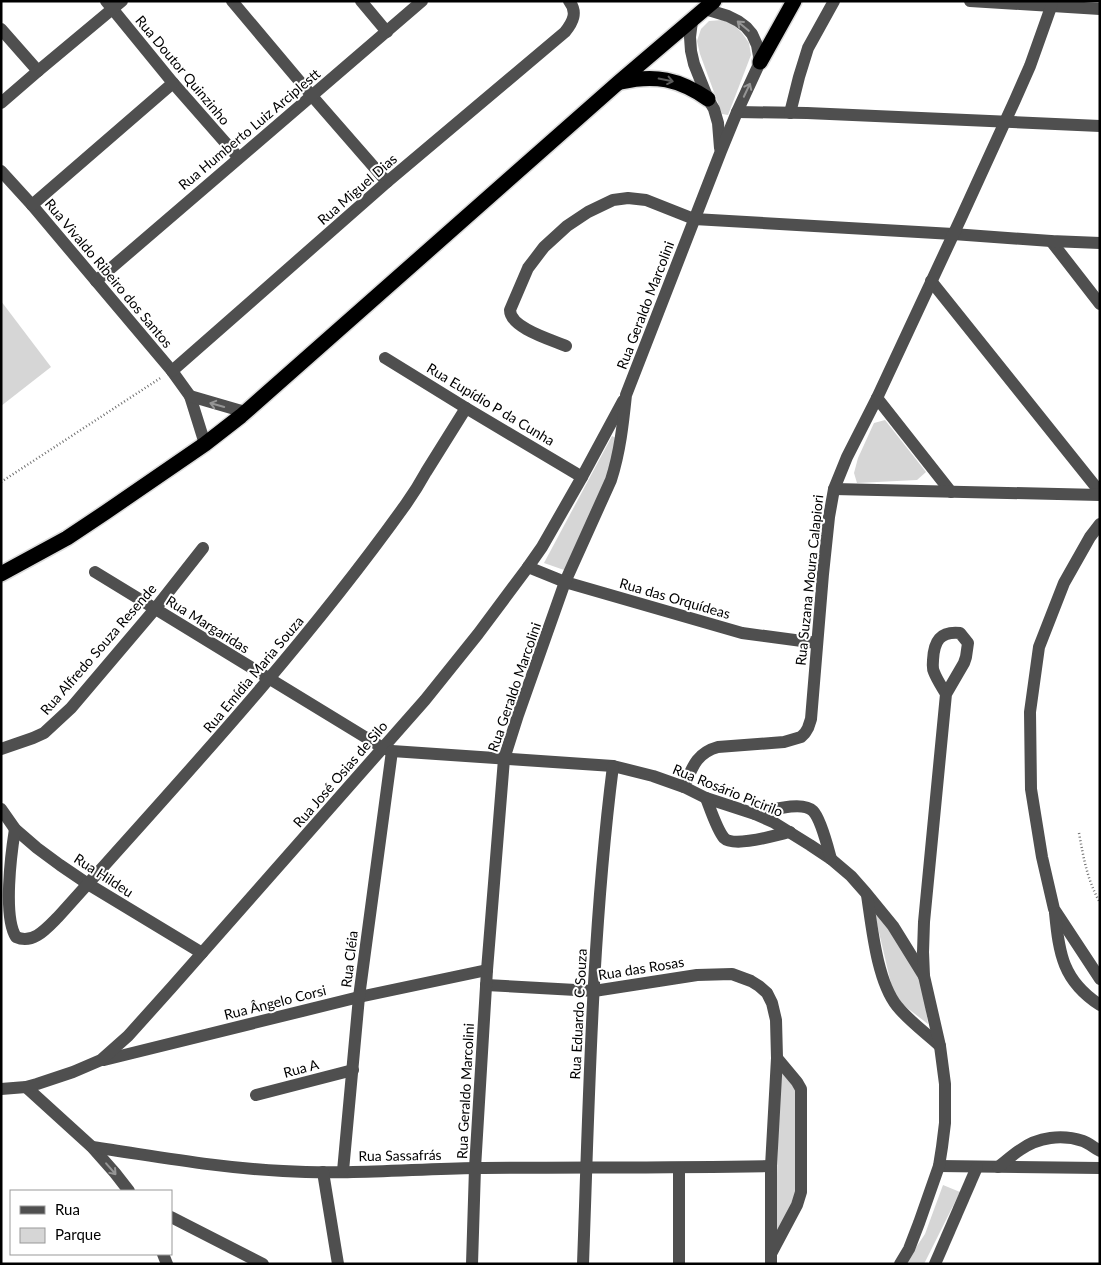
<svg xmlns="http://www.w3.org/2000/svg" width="1101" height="1265" viewBox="0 0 1101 1265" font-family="Lato,sans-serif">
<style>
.green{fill:#d6d6d6}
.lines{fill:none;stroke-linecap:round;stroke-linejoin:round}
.highway-casing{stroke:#dbdbdb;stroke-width:18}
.path{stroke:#717171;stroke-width:2.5;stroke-dasharray:1 2.5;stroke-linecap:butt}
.minor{stroke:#4f4f4f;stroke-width:12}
.highway{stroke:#000;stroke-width:15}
.oneway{stroke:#959595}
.oneway2{stroke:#595959}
.labels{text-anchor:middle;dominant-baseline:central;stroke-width:4;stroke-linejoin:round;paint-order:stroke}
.street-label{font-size:14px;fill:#000;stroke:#fff}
</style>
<rect width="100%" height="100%" fill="#fff"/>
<g class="green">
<polygon points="722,20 733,24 742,33 749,43 751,55 728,115 722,114 700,54 697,41 701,29 709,21"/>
<polygon points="1,301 51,367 1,406"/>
<polygon points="885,420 926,472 917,480 857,483 854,473 858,458 874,423"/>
<polygon points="612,436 618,439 610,471 567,571 544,563"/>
<polygon points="874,911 893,930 922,982 928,1024 902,1004 892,988"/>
<polygon points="779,1068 798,1093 798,1199 776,1232"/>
<polygon points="943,1185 960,1192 924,1264 905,1264 925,1234"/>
</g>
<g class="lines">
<g class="highway-casing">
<g id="highway">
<polyline points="760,62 794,1"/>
<path d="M 621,82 C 655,74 679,79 708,99"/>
<polyline points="1,574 67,538 106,512 205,444 241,416 619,82 714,1"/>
</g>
</g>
<g class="path">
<polyline points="1,482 162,377"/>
<path d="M 1079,833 C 1084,860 1087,879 1100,903"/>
</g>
<g class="minor">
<polyline points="106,1 173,83 238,157"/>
<polyline points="232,1 312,96 387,182"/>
<polyline points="361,1 387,32"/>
<polyline points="970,1 1100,9"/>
<polyline points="692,21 690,37 691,51 694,64 708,99 714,109 718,123 720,148"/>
<polyline points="1,29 38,71"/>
<polyline points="1,103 38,71 122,1"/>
<polyline points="737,112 807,113 1100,126"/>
<polyline points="790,113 799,77 808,48 834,1"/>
<polyline points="1,171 32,205 172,371 190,396 205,444"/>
<polyline points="32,205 173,83"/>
<polyline points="1051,241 1100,304"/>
<path d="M 96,281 C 204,187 313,94 422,1"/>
<polyline points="931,281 1100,492"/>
<path d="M 566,346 C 552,340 510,328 510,310 L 528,268 L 544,247 L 567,226 L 588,212 L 613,200 L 628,198 L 646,200 L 694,219 L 953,234 L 1051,241 L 1100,243"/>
<polyline points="385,358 466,408 582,477"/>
<path d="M 172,371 L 387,182 L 565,32 C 573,22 578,12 569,1"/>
<polyline points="190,396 245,412"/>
<polyline points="877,398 951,492"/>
<polyline points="834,489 1100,495"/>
<polyline points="1100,524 1090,537 1064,583 1039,647 1030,712 1031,789 1042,857 1054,909 1100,979"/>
<polyline points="528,567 565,582 742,633 817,643"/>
<polyline points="95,572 383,748 392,751 613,766 653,776 684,787 706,798 755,814 773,822 810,845 831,859 851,876 866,893 893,926 924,976"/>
<polyline points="1,749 33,738 44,733 71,708 155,609 203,548"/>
<path d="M 684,787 C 692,768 696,753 718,747 L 784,742 L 801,737 L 805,733 L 808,728 L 811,719 L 823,574 L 829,517 L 834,489 L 847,457 L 877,398 L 961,218 L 1015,100 L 1030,66 L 1051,7 L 1052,1"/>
<path d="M 706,798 C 710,808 717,830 724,838 C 734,848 776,835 790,832"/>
<polyline points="1,809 15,829 37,848 60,865 88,884 202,953"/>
<path d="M 755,814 C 769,811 802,800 813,811 C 821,819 828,848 831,859"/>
<path d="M 15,829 C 11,854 3,917 16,937 C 33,945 47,928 58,917 C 178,783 301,651 406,504 C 413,494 420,483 426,472 C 439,451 453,429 466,408"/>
<path d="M 867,895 C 872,928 877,981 897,1006 C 909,1021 926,1033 940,1046"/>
<path d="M 1055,913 C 1059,954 1063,981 1100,1005"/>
<polyline points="486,985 594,991 697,975 732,974 751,981 759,986 767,993 772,1003 776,1020 777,1058 771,1166 771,1264"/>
<polyline points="104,1060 359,997 487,970"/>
<polyline points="26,1087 92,1147 115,1173 129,1191"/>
<polyline points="1,1089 26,1087 37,1084 73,1072 101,1060 128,1036 172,987 425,700 478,634 528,567 542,547 582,477 623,401"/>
<polyline points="256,1095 353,1070"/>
<path d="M 92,1147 C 155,1156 219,1168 283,1171 C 347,1175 412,1169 476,1168 C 574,1167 672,1168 771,1166"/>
<polyline points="939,1166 1100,1168"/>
<path d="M 998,1167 C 1005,1162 1012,1155 1020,1150 C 1038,1137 1062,1134 1083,1141 C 1089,1143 1094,1148 1100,1151"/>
<polyline points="679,1168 679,1264"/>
<polyline points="343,1171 359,997 392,751"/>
<polyline points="323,1172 338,1264"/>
<polyline points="171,1217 263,1264"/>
<polyline points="772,1252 797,1205 801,1192 801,1089 797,1082 777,1058"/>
<polyline points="163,1254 167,1264"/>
<path d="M 472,1264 L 475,1168 L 487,970 L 504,759 L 518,715 L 565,582 L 611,480 C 620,452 623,424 626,395 L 721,151 L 737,112 L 760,62 L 757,45 L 752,34 L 746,27 L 738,21 L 728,16 L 705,9"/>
<path d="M 583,1264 C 589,1098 592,931 613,766"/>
<path d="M 900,1264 L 909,1249 L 919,1223 L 939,1166 L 942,1147 L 945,1123 L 945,1084 L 940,1046 L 924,976 L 923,952 L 924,922 L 946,694 L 964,663 L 966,657 L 968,643 L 960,633 C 940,631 934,641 933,660 C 933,664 932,668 934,672 C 937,680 942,687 946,694"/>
<polyline points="935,1264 977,1167"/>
</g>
<use href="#highway" class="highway"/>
</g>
<defs><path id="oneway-shaft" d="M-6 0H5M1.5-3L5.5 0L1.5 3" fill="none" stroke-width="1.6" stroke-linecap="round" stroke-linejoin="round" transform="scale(1.25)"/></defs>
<g class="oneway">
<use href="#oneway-shaft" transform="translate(743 26) rotate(-140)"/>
<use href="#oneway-shaft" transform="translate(747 90) rotate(-65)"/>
<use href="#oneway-shaft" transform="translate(217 405) rotate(-164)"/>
<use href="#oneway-shaft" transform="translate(111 1169) rotate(49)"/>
</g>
<use class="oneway2" href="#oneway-shaft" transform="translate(666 80) rotate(11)"/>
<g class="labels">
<g class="street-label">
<text transform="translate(183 70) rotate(50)">Rua Doutor Quinzinho</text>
<text transform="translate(249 129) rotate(-40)">Rua Humberto Luiz Arciplestt</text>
<text transform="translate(357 189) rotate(-41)">Rua Miguel Dias</text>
<text transform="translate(109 273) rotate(50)">Rua Vivaldo Ribeiro dos Santos</text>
<text transform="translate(645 305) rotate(-69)">Rua Geraldo Marcolini</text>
<text transform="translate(491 404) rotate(31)">Rua Eupídio P da Cunha</text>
<text transform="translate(809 580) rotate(-84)">Rua Suzana Moura Calapiori</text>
<text transform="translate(675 598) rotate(16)">Rua das Orquídeas</text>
<text transform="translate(208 624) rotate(32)">Rua Margaridas</text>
<text transform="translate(98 649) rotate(-49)">Rua Alfredo Souza Resende</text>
<text transform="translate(253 674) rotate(-50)">Rua Emídia Maria Souza</text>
<text transform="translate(514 687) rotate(-71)">Rua Geraldo Marcolini</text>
<text transform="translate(340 774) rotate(-49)">Rua José Osias de Silo</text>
<text transform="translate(728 790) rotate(22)">Rua Rosário Picirilo</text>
<text transform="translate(104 875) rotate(33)">Rua Hildeu</text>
<text transform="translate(349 959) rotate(-83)">Rua Cléia</text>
<text transform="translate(641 968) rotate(-9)">Rua das Rosas</text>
<text transform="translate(275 1002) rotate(-14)">Rua Ângelo Corsi</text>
<text transform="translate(578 1014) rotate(-87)">Rua Eduardo C Souza</text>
<text transform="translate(301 1068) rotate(-15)">Rua A</text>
<text transform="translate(465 1091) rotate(-87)">Rua Geraldo Marcolini</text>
<text transform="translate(400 1155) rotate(-1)">Rua Sassafrás</text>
</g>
</g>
<rect width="1101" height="1265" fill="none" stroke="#000000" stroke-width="5"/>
<rect x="10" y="1190" width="162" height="65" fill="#ffffff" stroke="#999999"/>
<rect x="20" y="1206" width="25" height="8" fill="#4f4f4f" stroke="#999999"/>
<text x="55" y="1215" font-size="15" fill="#000000">Rua</text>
<rect x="20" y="1228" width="25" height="15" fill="#d6d6d6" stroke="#999999"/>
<text x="55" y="1240" font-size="15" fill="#000000">Parque</text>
</svg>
